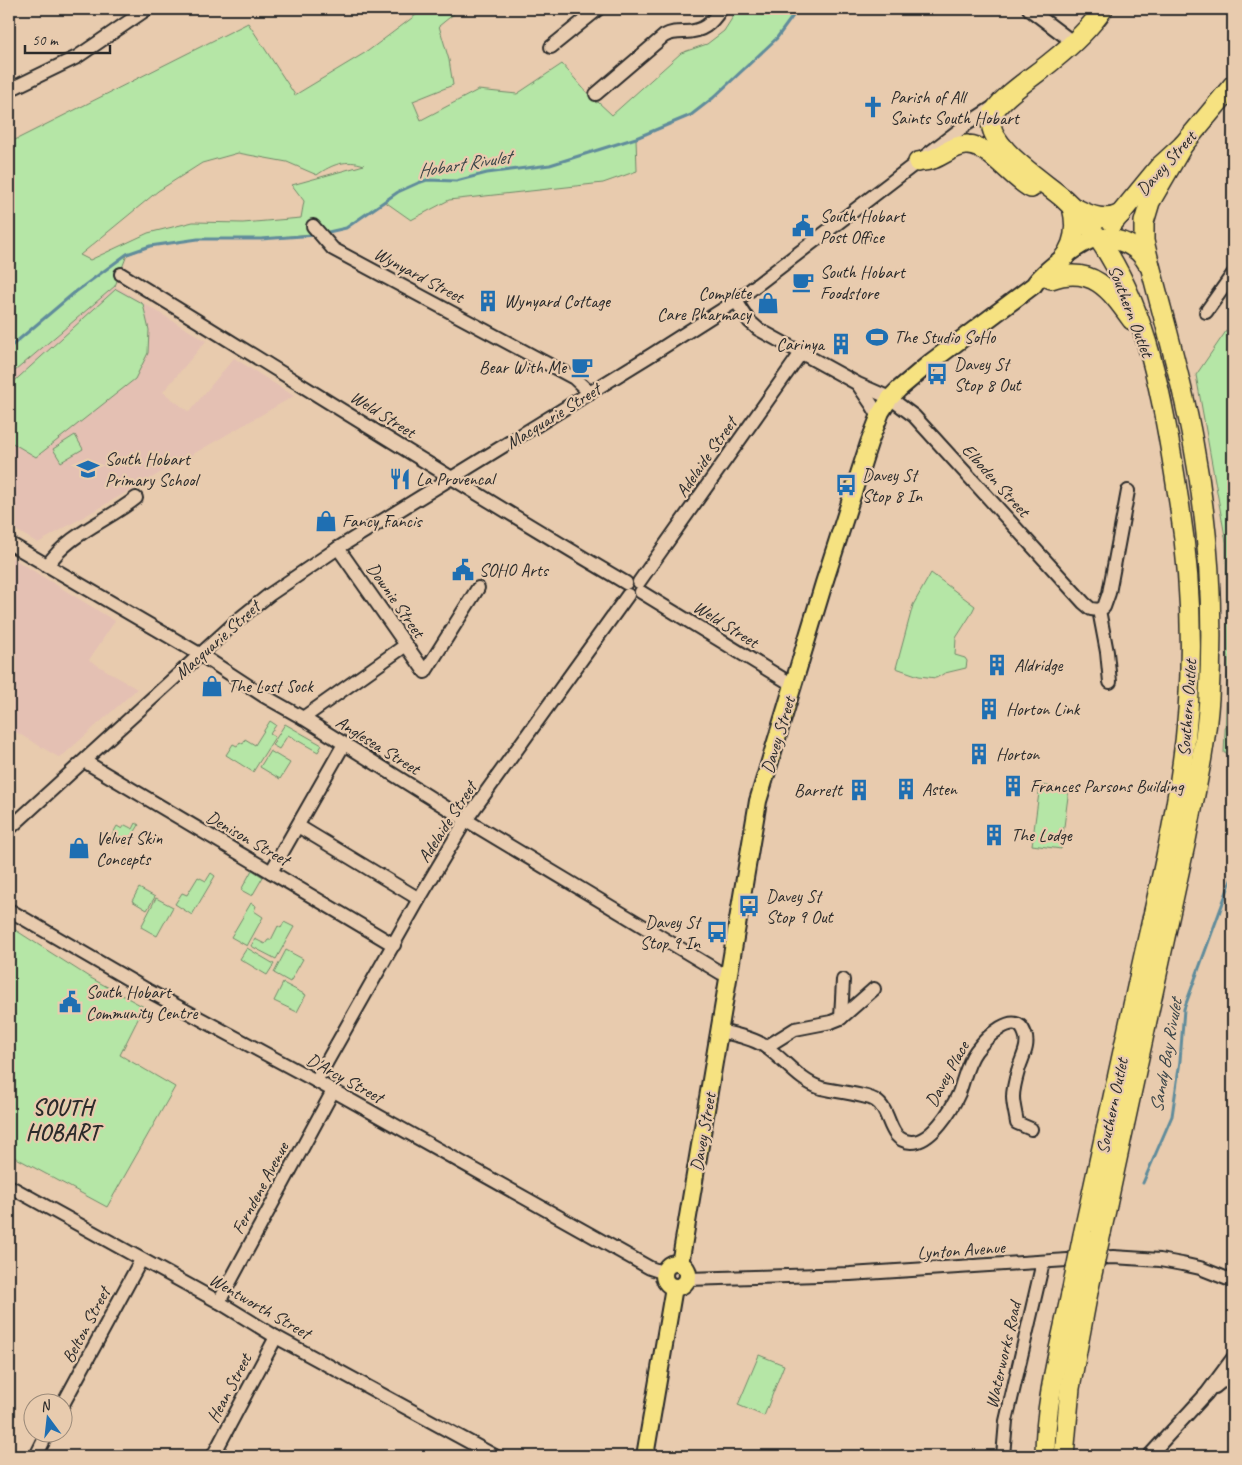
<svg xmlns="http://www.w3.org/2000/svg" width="1242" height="1465" viewBox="0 0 1242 1465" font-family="Caveat,sans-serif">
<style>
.built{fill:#e4c0b3}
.green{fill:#b5e6a6;stroke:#708868;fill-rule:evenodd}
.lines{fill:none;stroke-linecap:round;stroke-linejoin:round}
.stream{stroke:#618c9b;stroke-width:3}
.minor-casing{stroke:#2b2b2b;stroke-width:16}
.major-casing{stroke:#2b2b2b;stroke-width:20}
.highway-casing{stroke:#2b2b2b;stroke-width:22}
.minor{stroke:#e8cbae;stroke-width:12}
.major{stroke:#f6e281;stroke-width:16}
.highway{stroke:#f6e281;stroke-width:19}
.highway-bridge-casing{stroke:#2b2b2b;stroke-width:22;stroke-linecap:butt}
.highway-bridge{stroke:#f6e281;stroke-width:19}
.labels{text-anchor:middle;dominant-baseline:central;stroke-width:4.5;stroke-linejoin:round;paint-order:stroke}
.poi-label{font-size:18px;fill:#2b2b2b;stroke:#e8cbae;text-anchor:start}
.street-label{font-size:18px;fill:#2b2b2b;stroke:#e8cbae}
.water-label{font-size:19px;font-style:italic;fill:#384347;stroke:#e8cbae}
.district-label{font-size:22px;font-weight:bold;letter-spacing:1px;fill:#2b2b2b;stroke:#e8cbae}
</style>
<rect width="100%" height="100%" fill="#e8cbae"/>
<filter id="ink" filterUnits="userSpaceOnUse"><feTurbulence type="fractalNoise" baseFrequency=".02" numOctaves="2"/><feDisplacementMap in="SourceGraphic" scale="10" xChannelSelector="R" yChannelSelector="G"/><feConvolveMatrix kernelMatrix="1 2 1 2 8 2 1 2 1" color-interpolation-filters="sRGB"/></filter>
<g filter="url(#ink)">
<g class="built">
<polygon points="115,286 206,341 163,392 189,412 234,358 294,396 38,543 9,526 9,376"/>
<polygon points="9,556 115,621 89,660 137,689 60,758 9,728"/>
</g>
<g class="green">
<path d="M 424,9 L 460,9 L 439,26 L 449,60 L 453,85 L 413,101 L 421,120 L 478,90 L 517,94 L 562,64 L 596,103 L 598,102 L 612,115 L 681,53 L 707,44 L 724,31 L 738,9 L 798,9 L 776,39 L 713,98 L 691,115 L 636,138 L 637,171 L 603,183 L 449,200 L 411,220 L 384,201 L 346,228 L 330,232 L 261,239 L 198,239 L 150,246 L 127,255 L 115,286 L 9,376 L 9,143 L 248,23 L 295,95 L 368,51 ZM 238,153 L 287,162 L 317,175 C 332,164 347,159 364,165 L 292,185 L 304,201 L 301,218 L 243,223 L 193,222 L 148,233 L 90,260 L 80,255 L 158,191 L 202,163 Z"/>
<polygon points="116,289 143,304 149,330 148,353 135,379 36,457 9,441 9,386"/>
<polygon points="1233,321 1233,754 1224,753 1228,669 1226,542 1196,375"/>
<polygon points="75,435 83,449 61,462 53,449"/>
<polygon points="931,573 975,606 970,616 956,638 955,655 965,658 967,661 966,668 945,673 936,678 919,676 896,668 913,605"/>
<polygon points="270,721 276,725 270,734 275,737 253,772 226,755 233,744 237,746 240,742 243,744 245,739 255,745"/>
<polygon points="285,724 322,745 318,752 288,735 279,749 272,745"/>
<polygon points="270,751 290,763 280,779 260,767"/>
<polygon points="1040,785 1069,789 1061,849 1032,845"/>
<polygon points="136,823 139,825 126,846 111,837 117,826 122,829 125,825 133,829"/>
<polygon points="252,870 263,877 252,896 241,890"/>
<polygon points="211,873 215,876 192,915 175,904 182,893 187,895 198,877 206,881"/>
<polygon points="139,888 155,897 147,910 132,901"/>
<polygon points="156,898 173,907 157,936 141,927"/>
<polygon points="251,903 256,906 254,911 263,917 247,946 231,937"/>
<polygon points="284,922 294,927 276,959 251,946 255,939 265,944 268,940 271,940 278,926 281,928"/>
<polygon points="9,926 89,977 144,1007 120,1055 175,1087 107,1207 9,1154"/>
<polygon points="247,948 274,964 267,975 240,959"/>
<polygon points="286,950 303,959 290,982 274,973"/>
<polygon points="283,983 306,995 297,1012 274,1001"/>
<polygon points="759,1355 784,1365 764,1416 738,1405"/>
</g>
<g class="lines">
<g class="stream">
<polyline points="324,233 346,228 398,192 418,183 427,180 456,181 487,173 550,165 636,138 691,115 713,98 776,39 798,9"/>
<polyline points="9,348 74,293 127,254 150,246 198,239 261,239 316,235"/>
<polyline points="1143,1183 1172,1116 1180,1061 1184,1009 1233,875"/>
</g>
<g class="minor-casing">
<g id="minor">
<polyline points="1029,9 1074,43"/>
<polyline points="551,47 598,9"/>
<polyline points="9,90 77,57 147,9"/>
<path d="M 596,94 L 664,36 C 671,32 677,32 684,32 C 703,32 711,24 721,9"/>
<polyline points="313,226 333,249 574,378 590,393"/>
<path d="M 121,274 C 290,377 456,483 626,583"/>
<polyline points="736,301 749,321 758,329 858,384 890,398 914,416 1084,603 1091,609 1099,610"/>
<polyline points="1206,312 1233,274"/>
<polyline points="859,386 872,405 879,417"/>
<polyline points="9,543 201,655 264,696 303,718 466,820 721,973 730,974"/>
<polyline points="338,548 425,672 478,588"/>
<path d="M 47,566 C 69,533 106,522 136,498"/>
<polyline points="639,582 801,353"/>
<polyline points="641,592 793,685"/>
<polyline points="1099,610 1104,607 1109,593 1128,491"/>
<polyline points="1099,610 1107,652 1110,682"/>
<polyline points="303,718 406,645"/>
<polyline points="84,761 394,945"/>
<polyline points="298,826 419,899"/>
<polyline points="9,829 239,619 269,595 338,548 651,355 736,301 967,124 998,104"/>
<polyline points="271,872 344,744"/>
<polyline points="9,910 147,990 316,1081 650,1268 665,1273"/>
<polyline points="841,1018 843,980"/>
<path d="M 720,1031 C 735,1035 754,1038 766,1047 C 785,1060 799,1081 821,1088 C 833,1091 869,1095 876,1101 C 892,1111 887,1141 911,1142 C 931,1143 952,1109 959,1093 C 964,1079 967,1063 976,1051 C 985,1039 1016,1007 1025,1034 C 1030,1046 1021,1059 1018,1071 C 1016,1078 1013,1089 1013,1097 C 1013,1105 1016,1115 1017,1123 L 1031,1129"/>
<polyline points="766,1047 795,1029 831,1022 841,1018 874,989"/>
<polyline points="316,1081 419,899 466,820 628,595"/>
<polyline points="9,1186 219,1302 276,1337 495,1456"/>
<polyline points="688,1279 850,1274 1113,1257 1160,1260 1182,1264 1200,1268 1233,1281"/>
<polyline points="219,1302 333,1091"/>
<polyline points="1215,1387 1221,1382 1233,1378"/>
<polyline points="62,1406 141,1260"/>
<polyline points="36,1456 48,1432"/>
<polyline points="213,1456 276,1337"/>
<polyline points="1003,1456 1006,1421 1043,1262"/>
<polyline points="1149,1456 1207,1393 1233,1358"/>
</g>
</g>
<g class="major-casing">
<g id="major">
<circle cx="676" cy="1275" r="12"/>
<path d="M 680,1264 L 758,801 L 824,583 L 869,443 L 881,412 L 890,398 L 899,389 L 931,362 L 1034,285 C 1043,271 1081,242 1097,238"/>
<polyline points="645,1456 674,1287"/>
</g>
</g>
<g class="highway-casing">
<g id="highway">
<path d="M 918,162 C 922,161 928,161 933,159 C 944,155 956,144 968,145 C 991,146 1011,178 1031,188"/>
<path d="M 1077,209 C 1091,216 1106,222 1121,214"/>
<polyline points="1113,223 1159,167 1183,145 1233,85"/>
<path d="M 1097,238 C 1119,238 1137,244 1148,264"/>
<path d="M 1062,260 C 1076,244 1077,226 1072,207"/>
<path d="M 1051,279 C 1092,265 1110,289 1132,320"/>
<path d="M 1101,1233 L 1186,840 C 1195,793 1206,746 1209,698 C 1214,612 1209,527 1193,442 C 1181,374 1160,308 1144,241 L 1144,222 L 1150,202 L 1183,145"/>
<path d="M 1083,1235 C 1103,1145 1123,1055 1142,964 C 1156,901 1172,837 1181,772 C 1195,680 1193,588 1178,496 C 1165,410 1148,305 1095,234 C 1086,222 1075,209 1064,199 C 1044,181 983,145 992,116 C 997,99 1037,74 1051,62 C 1071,46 1089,30 1103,9"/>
<path d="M 1045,1456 C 1045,1401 1060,1347 1071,1294"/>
<polyline points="1064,1456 1070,1388 1088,1292"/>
</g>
</g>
<use href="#minor" class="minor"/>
<use href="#major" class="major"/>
<use href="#highway" class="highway"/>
<g class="highway-bridge-casing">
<g id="highway-bridge">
<polyline points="1088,1292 1101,1233"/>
<polyline points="1071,1294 1083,1235"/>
</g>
</g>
<use href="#highway-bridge" class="highway-bridge"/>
</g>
</g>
<defs>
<g id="church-bare" transform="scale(1.725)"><path d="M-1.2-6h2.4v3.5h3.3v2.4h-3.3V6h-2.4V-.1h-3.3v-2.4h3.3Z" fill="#1f6fb2" stroke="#e8cbae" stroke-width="2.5" paint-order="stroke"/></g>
<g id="civic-bare" transform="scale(1.725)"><path d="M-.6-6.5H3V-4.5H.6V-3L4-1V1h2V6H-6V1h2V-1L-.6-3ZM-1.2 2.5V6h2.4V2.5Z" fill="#1f6fb2" stroke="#e8cbae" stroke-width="2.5" paint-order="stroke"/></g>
<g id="cafe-bare" transform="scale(1.725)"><path d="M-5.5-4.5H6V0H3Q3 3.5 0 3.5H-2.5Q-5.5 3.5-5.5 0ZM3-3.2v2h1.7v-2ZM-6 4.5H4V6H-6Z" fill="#1f6fb2" stroke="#e8cbae" stroke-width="2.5" paint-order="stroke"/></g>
<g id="building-bare" transform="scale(1.725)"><path d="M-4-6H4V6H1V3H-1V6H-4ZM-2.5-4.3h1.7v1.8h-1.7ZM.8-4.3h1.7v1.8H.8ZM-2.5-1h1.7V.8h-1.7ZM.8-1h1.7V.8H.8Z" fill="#1f6fb2" stroke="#e8cbae" stroke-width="2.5" paint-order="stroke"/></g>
<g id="shop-bare" transform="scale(1.725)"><path d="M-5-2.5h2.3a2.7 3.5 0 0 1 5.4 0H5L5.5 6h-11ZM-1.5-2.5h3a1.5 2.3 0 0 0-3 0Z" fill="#1f6fb2" stroke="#e8cbae" stroke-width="2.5" paint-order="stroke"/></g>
<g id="stadium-bare" transform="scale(1.725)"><path d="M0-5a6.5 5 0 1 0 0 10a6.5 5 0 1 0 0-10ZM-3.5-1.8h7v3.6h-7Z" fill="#1f6fb2" stroke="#e8cbae" stroke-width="2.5" paint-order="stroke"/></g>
<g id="bus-bare" transform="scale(1.725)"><path d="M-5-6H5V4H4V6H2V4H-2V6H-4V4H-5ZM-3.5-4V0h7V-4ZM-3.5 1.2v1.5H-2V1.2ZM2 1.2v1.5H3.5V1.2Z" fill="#1f6fb2" stroke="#e8cbae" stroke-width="2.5" paint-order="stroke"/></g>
<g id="school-bare" transform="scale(1.725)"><path d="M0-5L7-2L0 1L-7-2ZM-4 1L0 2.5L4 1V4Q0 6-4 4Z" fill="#1f6fb2" stroke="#e8cbae" stroke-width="2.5" paint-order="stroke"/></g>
<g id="restaurant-bare" transform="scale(1.725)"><path d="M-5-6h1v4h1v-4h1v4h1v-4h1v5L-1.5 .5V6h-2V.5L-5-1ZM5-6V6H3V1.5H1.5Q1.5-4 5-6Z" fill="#1f6fb2" stroke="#e8cbae" stroke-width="2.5" paint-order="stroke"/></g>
</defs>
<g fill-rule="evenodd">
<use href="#church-bare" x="873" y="107"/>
<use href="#civic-bare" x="803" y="226"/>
<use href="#cafe-bare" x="803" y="282"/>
<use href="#building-bare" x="488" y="301"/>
<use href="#shop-bare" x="768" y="303"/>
<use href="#stadium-bare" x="877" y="337"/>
<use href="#building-bare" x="841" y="344"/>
<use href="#cafe-bare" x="582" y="367"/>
<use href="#bus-bare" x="937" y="374"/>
<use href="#school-bare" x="88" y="469"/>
<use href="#restaurant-bare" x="400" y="479"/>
<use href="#bus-bare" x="846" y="485"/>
<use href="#shop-bare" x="326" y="521"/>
<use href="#civic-bare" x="463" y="570"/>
<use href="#building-bare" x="997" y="665"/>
<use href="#shop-bare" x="212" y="686"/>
<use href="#building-bare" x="989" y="709"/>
<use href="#building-bare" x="979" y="754"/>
<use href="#building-bare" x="1013" y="786"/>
<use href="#building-bare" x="906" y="789"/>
<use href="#building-bare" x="859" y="790"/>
<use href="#building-bare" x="994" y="835"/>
<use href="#shop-bare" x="79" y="848"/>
<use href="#bus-bare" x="749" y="906"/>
<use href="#bus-bare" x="717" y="932"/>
<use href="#civic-bare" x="70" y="1002"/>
</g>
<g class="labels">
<g class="poi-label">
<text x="890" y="97">Parish of All<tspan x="890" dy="21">Saints South Hobart</tspan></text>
<text x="820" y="216">South Hobart<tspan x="820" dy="21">Post Office</tspan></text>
<text x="820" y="272">South Hobart<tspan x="820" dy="21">Foodstore</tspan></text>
<text x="751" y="293" text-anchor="end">Complete<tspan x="751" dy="21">Care Pharmacy</tspan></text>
<text x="504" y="301">Wynyard Cottage</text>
<text x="894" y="337">The Studio SoHo</text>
<text x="824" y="344" text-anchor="end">Carinya</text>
<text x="954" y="364">Davey St<tspan x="954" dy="21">Stop 8 Out</tspan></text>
<text x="566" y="367" text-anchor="end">Bear With Me</text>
<text x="105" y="459">South Hobart<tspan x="105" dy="21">Primary School</tspan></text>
<text x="862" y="475">Davey St<tspan x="862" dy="21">Stop 8 In</tspan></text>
<text x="416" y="479">La Provencal</text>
<text x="342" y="521">Fancy Fancis</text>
<text x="479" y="570">SOHO Arts</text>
<text x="1014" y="665">Aldridge</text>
<text x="228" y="686">The Lost Sock</text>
<text x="1006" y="709">Horton Link</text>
<text x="996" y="754">Horton</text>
<text x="1030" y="786">Frances Parsons Building</text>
<text x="922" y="789">Asten</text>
<text x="842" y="790" text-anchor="end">Barrett</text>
<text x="1011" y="835">The Lodge</text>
<text x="96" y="838">Velvet Skin<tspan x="96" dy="21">Concepts</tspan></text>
<text x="766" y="896">Davey St<tspan x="766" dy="21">Stop 9 Out</tspan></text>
<text x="700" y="922" text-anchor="end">Davey St<tspan x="700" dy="21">Stop 9 In</tspan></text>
<text x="86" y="992">South Hobart<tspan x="86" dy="21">Community Centre</tspan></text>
</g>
<g class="street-label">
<text transform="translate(1166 163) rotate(-48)">Davey Street</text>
<text transform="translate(419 275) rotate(28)">Wynyard Street</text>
<text transform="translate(1131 311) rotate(69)">Southern Outlet</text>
<text transform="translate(383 414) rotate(32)">Weld Street</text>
<text transform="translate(553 416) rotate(-32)">Macquarie Street</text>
<text transform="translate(706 457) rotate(-55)">Adelaide Street</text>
<text transform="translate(996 480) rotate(48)">Elboden Street</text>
<text transform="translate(396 600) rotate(55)">Downie Street</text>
<text transform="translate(726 624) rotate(32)">Weld Street</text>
<text transform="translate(217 640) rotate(-42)">Macquarie Street</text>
<text transform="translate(1187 708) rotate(-86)">Southern Outlet</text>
<text transform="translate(778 735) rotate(-73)">Davey Street</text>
<text transform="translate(378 745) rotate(32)">Anglesea Street</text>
<text transform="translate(447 822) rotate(-57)">Adelaide Street</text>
<text transform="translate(248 838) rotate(30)">Denison Street</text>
<text transform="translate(947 1074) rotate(-61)">Davey Place</text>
<text transform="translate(345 1078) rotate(29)">D'Arcy Street</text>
<text transform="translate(1112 1106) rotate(-78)">Southern Outlet</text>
<text transform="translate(703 1132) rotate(-80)">Davey Street</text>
<text transform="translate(260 1188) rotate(-62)">Ferndene Avenue</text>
<text transform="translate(961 1250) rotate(-4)">Lynton Avenue</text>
<text transform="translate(260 1306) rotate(30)">Wentworth Street</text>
<text transform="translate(86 1325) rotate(-62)">Belton Street</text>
<text transform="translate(1003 1355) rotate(-77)">Waterworks Road</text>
<text transform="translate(229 1388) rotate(-62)">Hean Street</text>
</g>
<g class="water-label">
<text transform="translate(464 164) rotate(-9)">Hobart Rivulet</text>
<text transform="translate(1166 1056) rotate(-80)">Sandy Bay Rivulet</text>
</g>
<g class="district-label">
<text x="63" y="1108">SOUTH<tspan x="63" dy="25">HOBART</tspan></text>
</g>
</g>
<rect width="1242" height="1465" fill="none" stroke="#e8cbae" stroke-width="30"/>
<rect x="15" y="15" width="1212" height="1435" fill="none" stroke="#2b2b2b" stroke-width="2" filter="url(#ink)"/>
<g transform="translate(48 1418) rotate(345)"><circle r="24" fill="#e8cbae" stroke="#9c8b7a"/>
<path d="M0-4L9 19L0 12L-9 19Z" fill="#1f6fb2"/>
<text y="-8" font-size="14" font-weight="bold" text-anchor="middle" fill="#2b2b2b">N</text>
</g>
<path d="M25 45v8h85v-8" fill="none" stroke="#2b2b2b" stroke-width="2.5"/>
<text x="32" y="45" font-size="15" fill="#2b2b2b" stroke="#e8cbae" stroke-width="4" paint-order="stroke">50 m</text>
</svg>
